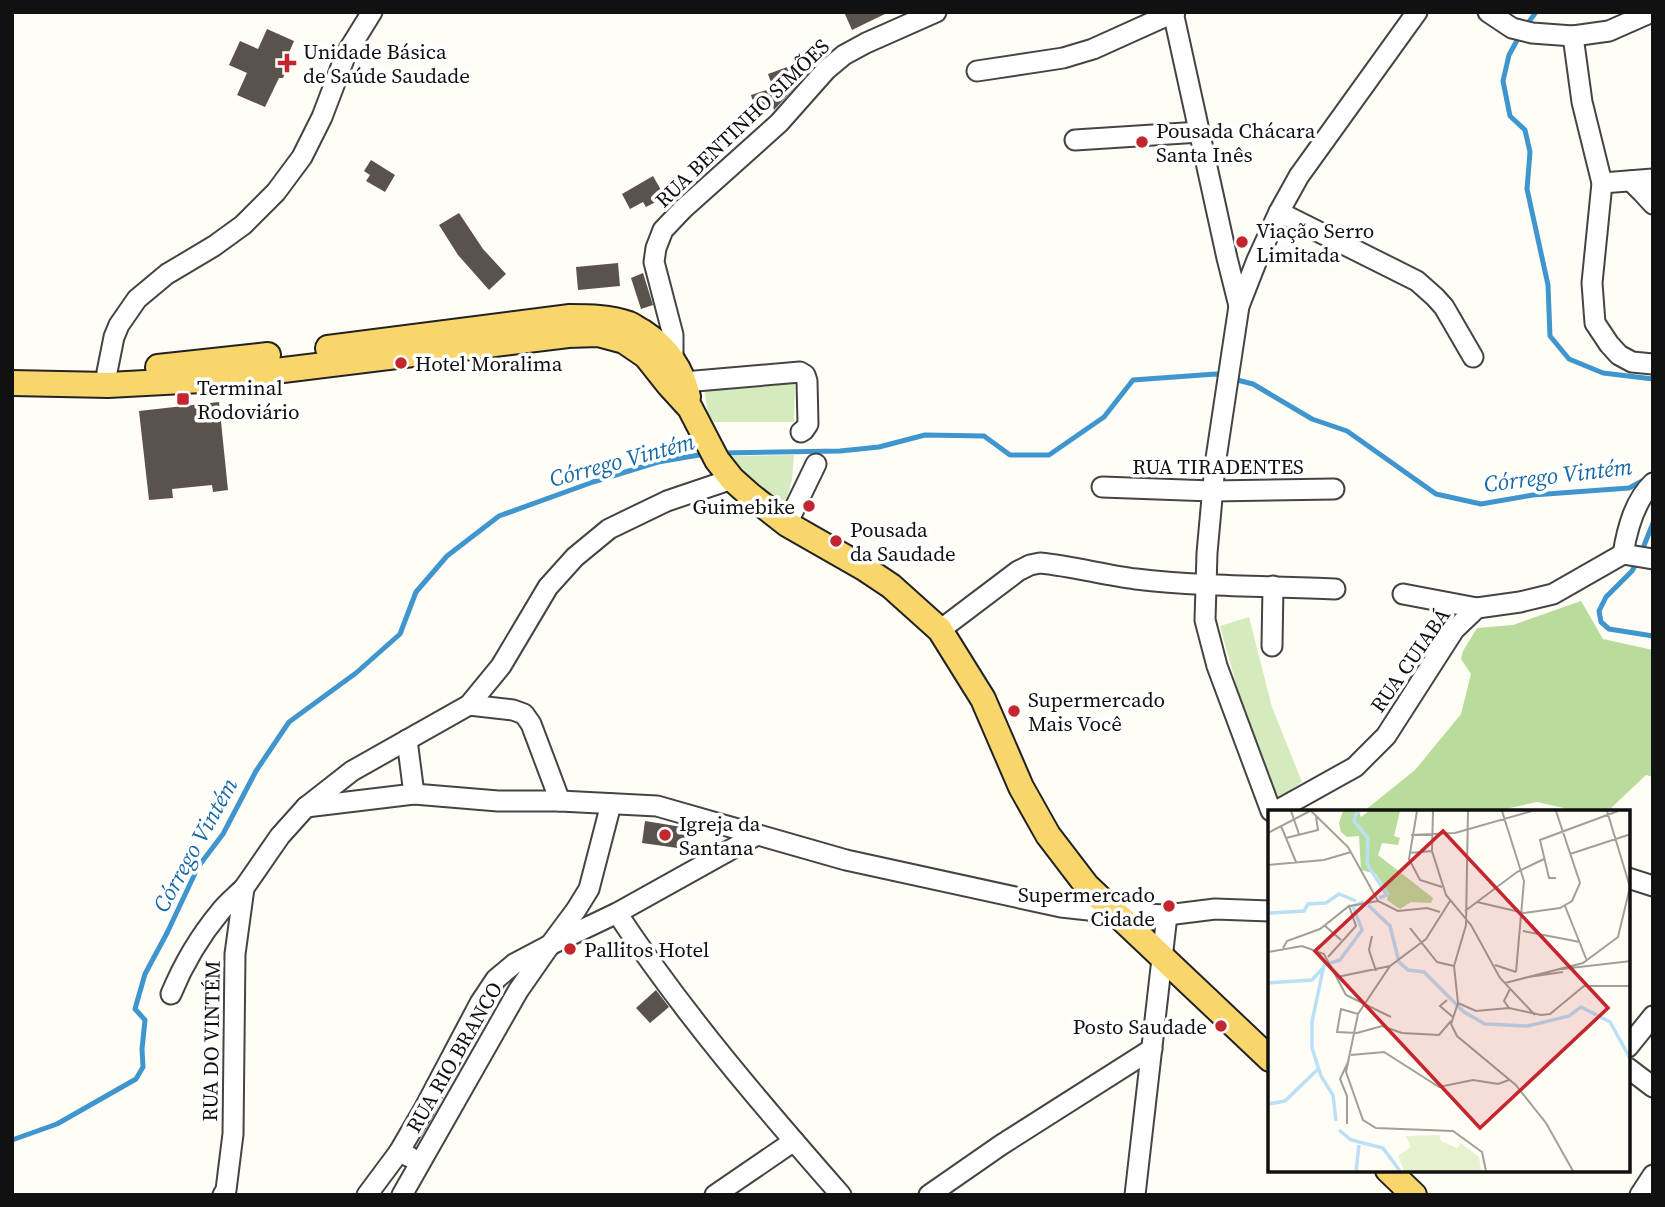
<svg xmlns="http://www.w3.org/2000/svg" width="1665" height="1207" viewBox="0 0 1665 1207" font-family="'Source Serif 4',serif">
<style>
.green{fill:#d5ebbd}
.forest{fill:#b9dc9c}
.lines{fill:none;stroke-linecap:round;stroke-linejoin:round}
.stream{stroke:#3f96cf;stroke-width:5}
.building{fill:#5a524d}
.minor-casing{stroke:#444;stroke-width:23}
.major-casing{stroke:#222;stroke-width:28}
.minor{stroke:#fff;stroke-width:19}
.major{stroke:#f9d66b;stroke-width:24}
.poi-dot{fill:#c4262e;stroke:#fff;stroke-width:2.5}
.labels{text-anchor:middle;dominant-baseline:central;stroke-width:7;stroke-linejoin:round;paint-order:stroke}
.poi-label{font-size:21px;fill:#111;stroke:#fff;text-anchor:start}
.street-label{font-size:21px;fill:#111;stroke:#fff}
.water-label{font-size:23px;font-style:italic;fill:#1768a6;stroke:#fff}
.inset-river{fill:none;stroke:#b9e0f7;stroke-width:3.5}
.inset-road{fill:none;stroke:#a09f9a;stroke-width:2}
.view{fill:#c4262e;fill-opacity:0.15;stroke:#c4262e;stroke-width:3.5}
.inset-edge{fill:none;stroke:#111;stroke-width:3.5}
</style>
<rect width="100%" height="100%" fill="#fffdf5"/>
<g class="green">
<polygon points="795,382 794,422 709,422 704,387"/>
<polygon points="794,455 792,479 784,510 758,490 725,456"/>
<polygon points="1249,617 1272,707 1302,782 1276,800 1246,720 1220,626"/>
</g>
<polygon class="forest" points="1581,601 1603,639 1653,650 1653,777 1646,775 1608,811 1577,811 1537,802 1496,811 1364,811 1415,770 1461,714 1471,674 1461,659 1463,651 1477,628 1513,625"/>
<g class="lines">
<g class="stream">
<polyline points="1525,27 1536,12"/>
<polyline points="1520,35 1509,55 1503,81 1510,116 1525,130 1530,152 1527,189 1548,285 1550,336 1569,359 1603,373 1653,379"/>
<polyline points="1233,379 1253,384 1312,419 1347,431 1436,494 1481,504 1533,495 1629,488 1646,479 1648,480"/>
<polyline points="721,453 840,451 879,447 925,435 984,436 1010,455 1049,455 1104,417 1133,380 1216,374 1223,376"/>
<polyline points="1641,553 1653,523"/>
<polyline points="1637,562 1632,571 1606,597 1599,611 1601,622 1609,629 1653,636"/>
<polyline points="12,1140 57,1124 136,1079 143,1067 142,1049 145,1020 135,1009 145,974 167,933 198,867 223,834 256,771 289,722 356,673 400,634 416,592 447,556 499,516 593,482 658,462 705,454"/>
</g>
</g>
<g class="building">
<polygon points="844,12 889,12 852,30"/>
<polygon points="267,29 294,41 285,62 289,64 283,78 279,78 265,107 237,95 247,73 229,65 240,41 258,49"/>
<polygon points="790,66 797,85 774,110 772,103 755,109 751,95 773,88 768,74"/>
<polygon points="371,160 395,175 385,192 366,181 370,175 364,171"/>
<polygon points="653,176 665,197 646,207 643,202 630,209 622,194"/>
<polygon points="459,213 483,249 506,274 489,290 458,255 439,225"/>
<polygon points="618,263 620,286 578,290 576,267"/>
<polygon points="643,273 653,305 641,309 631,278"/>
<polygon points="219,402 228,490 213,492 212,485 172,489 173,498 149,500 139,411"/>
<polygon points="645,821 688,828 685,849 642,843"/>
<polygon points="656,990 669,1007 650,1023 636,1008"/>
</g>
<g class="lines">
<g class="minor-casing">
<g id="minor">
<polyline points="1173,12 1227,258 1239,306"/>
<polyline points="1488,12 1512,28 1532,33 1573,36 1609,31 1652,12"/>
<polyline points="1573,36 1582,102 1602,183 1592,283 1595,323 1609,344 1619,355 1632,362 1653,364"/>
<polyline points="977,71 1063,58 1093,49 1175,12"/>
<polyline points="1075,140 1200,132"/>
<polyline points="1631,181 1642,192 1653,204"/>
<polyline points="1602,183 1653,179"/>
<polyline points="1279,212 1417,281 1435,297 1444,307 1473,357"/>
<polyline points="673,359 673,335 654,262 656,248 663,230 683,209 779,123 826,70 844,55 866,43 936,12"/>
<polyline points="107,372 114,337 119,325 137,299 167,274 214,246 243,225 276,192 302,157 322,117 346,54 372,12"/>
<polyline points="670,385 684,382 800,372 805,375 807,381 808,424 804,430 801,432"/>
<polyline points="1102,487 1212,491 1334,489"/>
<polyline points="787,524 816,464"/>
<path d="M 1623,554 C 1627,530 1634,501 1653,483"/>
<polyline points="1403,594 1477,608"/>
<path d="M 940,630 L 1018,571 L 1030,565 L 1040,563 C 1072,566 1104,575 1136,579 C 1202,587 1269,586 1335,589"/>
<polyline points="1272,646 1273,586"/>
<polyline points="469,705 513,710 524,714 531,724 560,801"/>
<polyline points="407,740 414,794"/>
<polyline points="306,807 414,794 498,801 560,801 657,806 846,860 1061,907 1116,913 1167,915 1215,909 1270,911"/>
<polyline points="1271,811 1217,666 1205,620 1207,553 1215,465 1239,306 1257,260 1279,212 1299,176 1417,12"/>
<polyline points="1276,811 1355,767 1386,736 1454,630 1477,608 1520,602 1553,594 1623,554 1653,559"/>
<polyline points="1628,878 1653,886"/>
<path d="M 617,913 C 683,1013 762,1105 841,1195"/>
<path d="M 171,994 C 183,965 200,936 220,912 C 227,903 236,896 244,888"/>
<polyline points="1628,1047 1653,1016"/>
<polyline points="1628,1068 1653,1087"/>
<polyline points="399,1152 424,1109 480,1003 496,979 514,964 550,945 617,913 757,835"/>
<polyline points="223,1195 226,1190 233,1134 235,954 244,888 280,836 306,807 352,771 469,705 501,666 548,587 575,557 609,529 667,501 732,479"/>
<polyline points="367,1195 399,1152 410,1157"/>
<polyline points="402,1195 518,991 550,945 576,910 589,889 611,804"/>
<polyline points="715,1195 794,1141"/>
<polyline points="929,1195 1001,1145 1152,1049"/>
<polyline points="1135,1195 1167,915"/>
<polyline points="1640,1195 1653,1175"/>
</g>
</g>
<g class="major-casing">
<g id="major">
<path d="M 328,348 L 570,317 C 589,317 610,317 629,324 C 634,326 638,330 643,332 C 666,347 682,369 688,397"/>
<polyline points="158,367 268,355"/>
<polyline points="12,383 108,385 202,380 568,335 598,334 624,341 646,356 669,385 690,408 717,460 732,479 750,495 787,524 864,568 891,586 940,630 983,699 1021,787 1048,835 1087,886 1270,1059"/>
<polyline points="1388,1170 1414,1195"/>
</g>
</g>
<use href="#minor" class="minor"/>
<use href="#major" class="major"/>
</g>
<g class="poi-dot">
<path d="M283.5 52.5h7v7h7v7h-7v7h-7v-7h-7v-7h7z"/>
<circle cx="1142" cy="142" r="7"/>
<circle cx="1242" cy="242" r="7"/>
<circle cx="401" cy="363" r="7"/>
<rect x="176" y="392" width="14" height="14" rx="3.5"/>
<circle cx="809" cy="506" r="7"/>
<circle cx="836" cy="541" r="7"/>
<circle cx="1014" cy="711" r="7"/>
<circle cx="665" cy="835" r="7"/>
<circle cx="1169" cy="906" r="7"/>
<circle cx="570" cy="949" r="7"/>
<circle cx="1221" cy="1026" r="7"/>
</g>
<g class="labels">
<g class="poi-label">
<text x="303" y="51">Unidade Básica<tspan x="303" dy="24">de Saúde Saudade</tspan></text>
<text x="1156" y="130">Pousada Chácara<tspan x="1156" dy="24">Santa Inês</tspan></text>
<text x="1256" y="230">Viação Serro<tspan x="1256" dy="24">Limitada</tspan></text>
<text x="415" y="363">Hotel Moralima</text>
<text x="197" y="387">Terminal<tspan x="197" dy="24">Rodoviário</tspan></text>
<text x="795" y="506" text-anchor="end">Guimebike</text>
<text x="850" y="529">Pousada<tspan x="850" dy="24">da Saudade</tspan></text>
<text x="1028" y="699">Supermercado<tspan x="1028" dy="24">Mais Você</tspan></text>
<text x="679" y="823">Igreja da<tspan x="679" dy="24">Santana</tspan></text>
<text x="1155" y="894" text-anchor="end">Supermercado<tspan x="1155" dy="24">Cidade</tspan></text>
<text x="584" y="949">Pallitos Hotel</text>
<text x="1207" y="1026" text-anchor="end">Posto Saudade</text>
</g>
<g class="street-label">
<text transform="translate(742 123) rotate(-44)">RUA BENTINHO SIMÕES</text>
<text x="1218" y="466">RUA TIRADENTES</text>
<text transform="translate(1410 660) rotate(-55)">RUA CUIABÁ</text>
<text transform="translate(211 1041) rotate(-89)">RUA DO VINTÉM</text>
<text transform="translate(454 1057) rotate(-60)">RUA RIO BRANCO</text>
</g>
<g class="water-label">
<text transform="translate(622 460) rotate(-15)">Córrego Vintém</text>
<text transform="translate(1558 475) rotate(-7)">Córrego Vintém</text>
<text transform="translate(195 845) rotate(-61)">Córrego Vintém</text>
</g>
</g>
<g transform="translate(1268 810)">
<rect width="362" height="362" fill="#fffdf5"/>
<path d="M 75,1 L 91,1 L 93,7 L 101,1 L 132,1 L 126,26 L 132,28 L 130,35 L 114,33 L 110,45 L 165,88 L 163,93 L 143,92 L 132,99 L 119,90 L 121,84 L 108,64 L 93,60 L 91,26 L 79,27 L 73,22 L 71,13 Z" fill="#b9dc9c"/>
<path d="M 171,325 L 173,331 L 189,338 L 193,333 L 211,347 L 213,361 L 136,361 L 130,346 L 143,337 L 138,326 Z" fill="#e6f2cf"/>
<path class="inset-river" d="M 89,1 L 86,11 L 100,28 L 99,54 L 119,85 L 111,88M 100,95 L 122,116 L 131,152 L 140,160 L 156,162 L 196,202 L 217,214 L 260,216 L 301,206 L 313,197 L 342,212 L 363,250M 0,103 L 36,101 L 40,94 L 58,93 L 71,84 L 88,91M 0,173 L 44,170 L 55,158M 0,294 L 17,291 L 50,259M 68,311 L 65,285 L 53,266 L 44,238 L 44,212 L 56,155 L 72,150 L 94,120 L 85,96 L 96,92M 71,320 L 83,330 L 115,338 L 132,361M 88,361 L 91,335"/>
<path class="inset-road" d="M 23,1 L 31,24M 43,1 L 80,37 L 110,91 L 130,101 L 159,98 L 172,102M 149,1 L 141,49 L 152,70 L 174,77M 165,1 L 164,41 L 178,85 L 203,115 L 232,168 L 267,205M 200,1 L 198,115 L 186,156 L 190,193 L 183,214 L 189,226 L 249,276M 234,1 L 256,71 L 248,162M 13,16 L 28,52M 0,23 L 42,1M 143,25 L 187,23 L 264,1M 18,28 L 50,20 L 48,7M 141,43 L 164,41M 302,44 L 363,24M 0,55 L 56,50 L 83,42M 288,68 L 281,68 L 272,30 L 350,1M 209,92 L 256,103 L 292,98 L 304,91 L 312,73 L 288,1M 82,96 L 110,91M 297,96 L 319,151M 197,101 L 249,62 L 276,49M 56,115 L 73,130M 142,118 L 169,152 L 186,156M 255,121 L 312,132M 104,126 L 101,140 L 108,161M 15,138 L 19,131 L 52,119 L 81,96 L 88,116 L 60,147M 0,142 L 34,136 L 56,144 L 78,185 L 123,207M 227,155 L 248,162M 122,156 L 90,204 L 78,262 L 95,310 L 108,318 L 185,321 L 214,342 L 218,361M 294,159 L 363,151M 69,167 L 122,156 L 158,129 L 182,91M 260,167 L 295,162M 237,173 L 315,153 L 350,127 L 362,77 L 339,1M 179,190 L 172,196 L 186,208M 190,193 L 208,201 L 241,198 L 273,205 L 282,204 L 316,176 L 363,176M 241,198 L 236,191 L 242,179M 90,204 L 73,199 L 69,222 L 89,223 L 114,216 L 134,223 L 171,225 L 183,211M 83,245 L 116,242 L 171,277 L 205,270 L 230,274 L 241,270M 247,274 L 278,313 L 305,361M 79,314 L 79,286 L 72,269 L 81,250"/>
<path class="view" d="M 175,21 L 340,198 L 212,318 L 47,141 Z"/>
<rect width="362" height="362" class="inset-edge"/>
</g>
<rect width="1665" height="1207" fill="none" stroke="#111111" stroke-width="28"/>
</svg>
